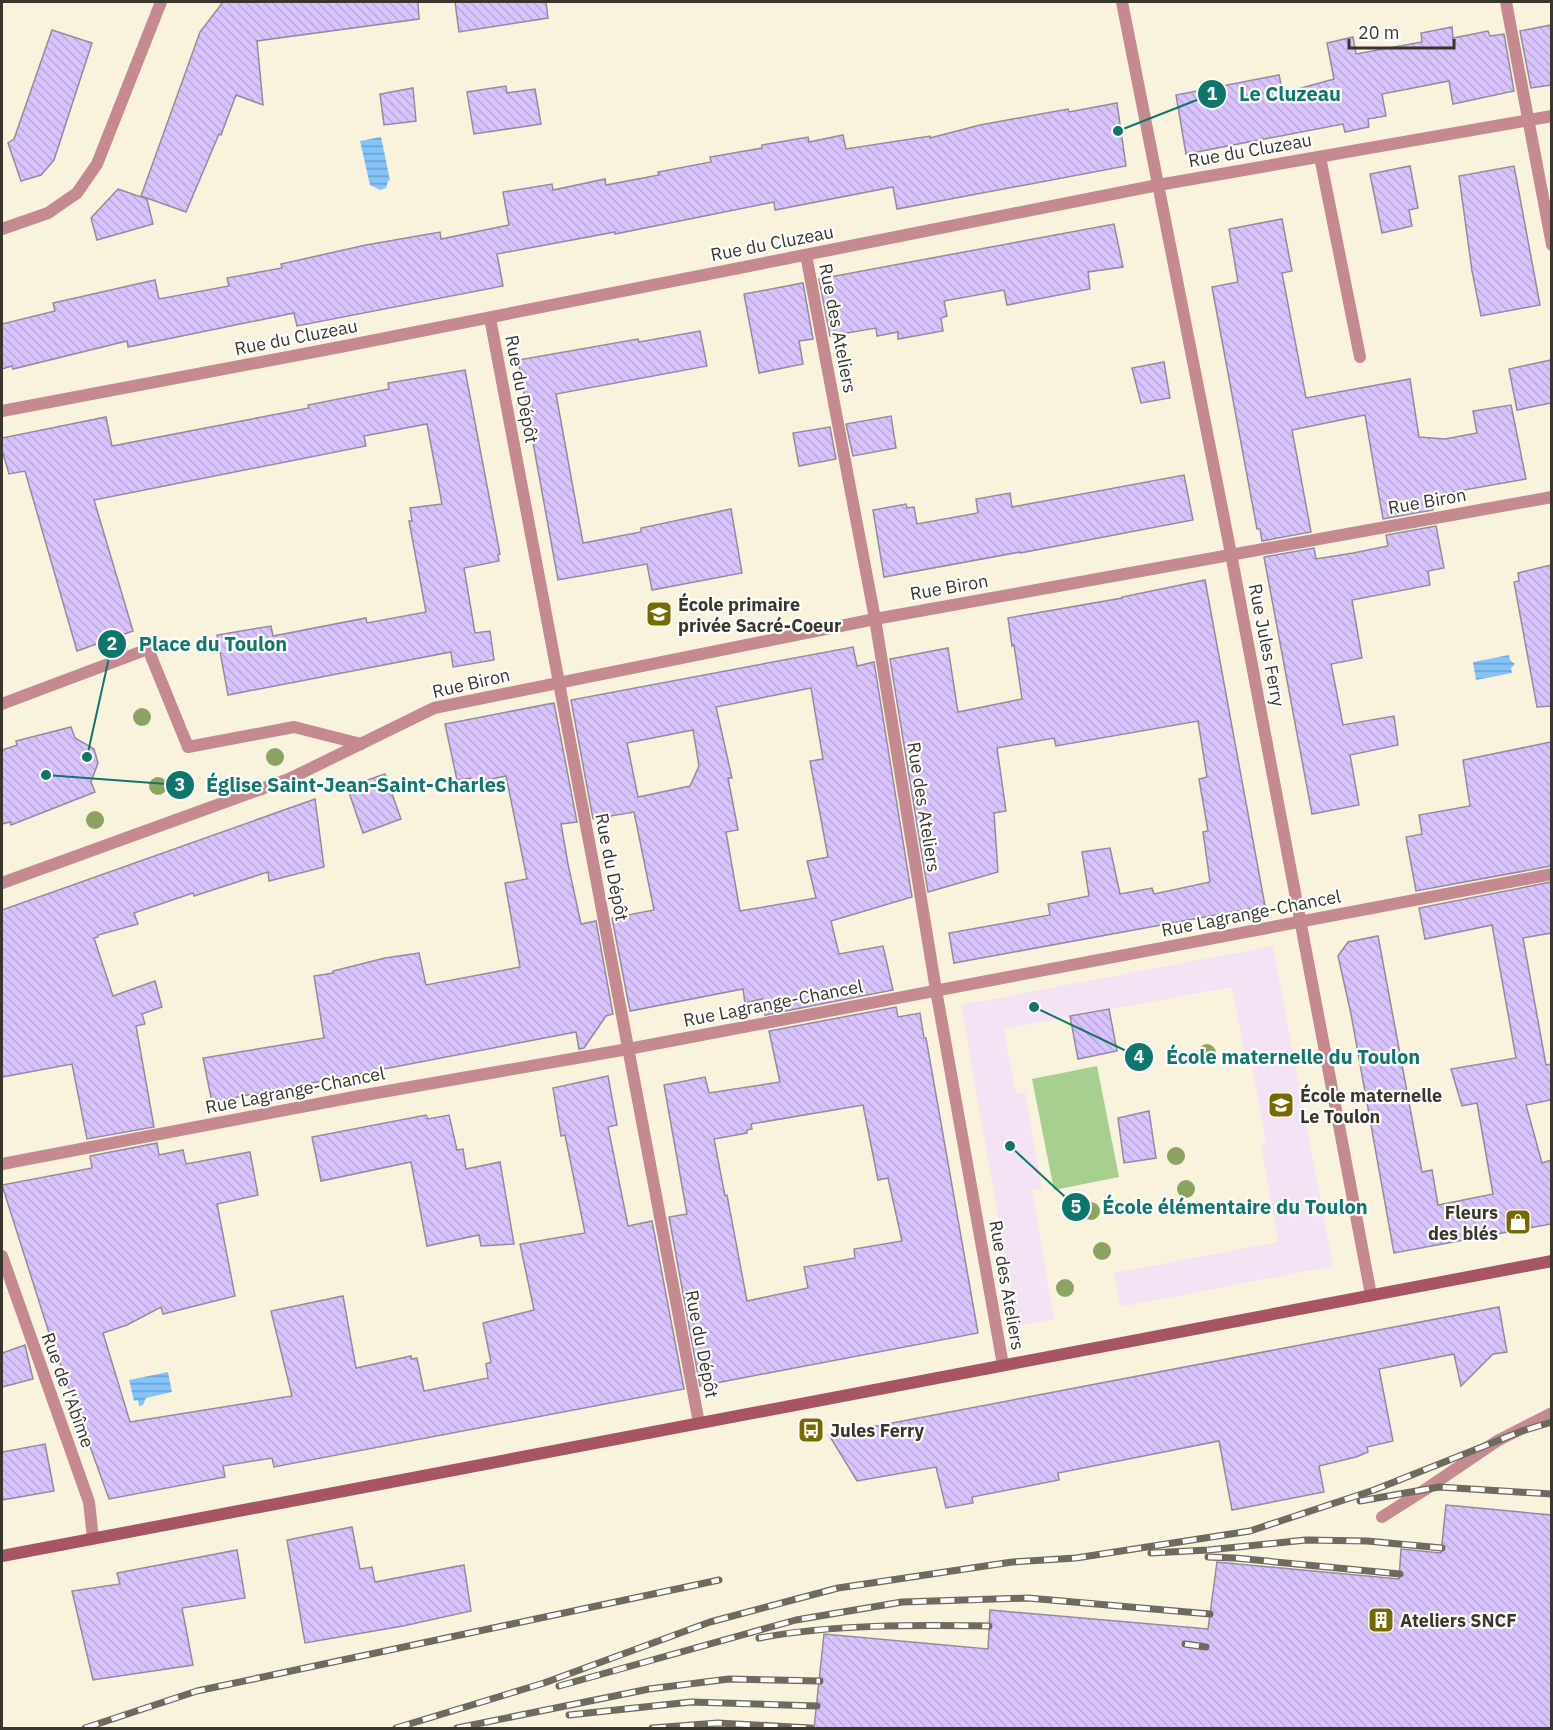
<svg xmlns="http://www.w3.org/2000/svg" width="1553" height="1730" viewBox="0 0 1553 1730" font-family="'IBM Plex Sans',sans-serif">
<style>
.education{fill:#f4e3f4}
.green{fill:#a7d090}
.water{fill:url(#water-rules)}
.building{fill:url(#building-back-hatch);stroke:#928b9e;stroke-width:1.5;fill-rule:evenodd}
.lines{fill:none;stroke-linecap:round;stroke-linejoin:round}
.lane{stroke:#c48a90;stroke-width:12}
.street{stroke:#c48a90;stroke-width:12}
.secondary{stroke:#a75562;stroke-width:12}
.rail-casing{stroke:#6e6a5e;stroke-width:7}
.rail{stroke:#fff;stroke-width:4.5;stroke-dasharray:14;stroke-linecap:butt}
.tree{fill:#8ca364}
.labels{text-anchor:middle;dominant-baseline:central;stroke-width:4.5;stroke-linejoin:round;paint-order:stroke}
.street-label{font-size:18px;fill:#38352d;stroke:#fff}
.poi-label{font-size:18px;font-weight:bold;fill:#38352d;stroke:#fff;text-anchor:start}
.leader{fill:none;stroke:#0f766e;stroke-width:2}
.callout-dot{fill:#0f766e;stroke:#fff;stroke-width:2}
.mark-label{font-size:18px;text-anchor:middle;font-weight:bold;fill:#fff}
.callout-label{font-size:20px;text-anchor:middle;font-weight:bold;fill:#0f766e;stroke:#fff;stroke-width:4.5;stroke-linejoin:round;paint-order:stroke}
</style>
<defs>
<pattern id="water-rules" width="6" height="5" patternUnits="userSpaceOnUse" patternTransform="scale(1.5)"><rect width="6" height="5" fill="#84c4f9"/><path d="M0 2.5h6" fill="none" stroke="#6da0ca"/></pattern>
<pattern id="building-back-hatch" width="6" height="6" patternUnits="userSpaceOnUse" patternTransform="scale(1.5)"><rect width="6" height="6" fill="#d9c3fc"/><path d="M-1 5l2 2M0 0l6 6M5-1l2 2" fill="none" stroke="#bba8d8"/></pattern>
</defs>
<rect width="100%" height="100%" fill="#f9f3de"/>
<polygon class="education" points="1273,946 1333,1266 1120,1307 1114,1273 1278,1242 1261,1144 1266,1142 1249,1051 1244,1052 1232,987 1004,1029 1016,1094 1025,1092 1042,1188 1032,1190 1054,1319 1017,1326 961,1005"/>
<polygon class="green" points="1097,1066 1119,1177 1054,1190 1032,1079"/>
<g class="water">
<polygon points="381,137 390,180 388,181 386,188 380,190 370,185 360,141"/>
<polygon points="1509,655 1510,660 1515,664 1511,668 1512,673 1476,680 1473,662"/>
<polygon points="168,1372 172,1392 146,1398 143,1405 139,1406 138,1400 134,1401 129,1380"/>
</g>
<g class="building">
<polygon points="223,2 418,2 419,19 257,41 263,105 236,95 221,135 219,134 186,212 141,196 200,32"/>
<polygon points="455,2 546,2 548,18 459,32"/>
<polygon points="1551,25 1551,85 1531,88 1520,31"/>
<polygon points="1452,27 1453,38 1488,31 1490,36 1504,34 1514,91 1453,104 1449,81 1382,94 1386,116 1368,119 1369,127 1345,132 1343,124 1186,154 1176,95 1279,75 1283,93 1334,79 1327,43 1353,37 1356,54 1422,42 1421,33"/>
<polygon points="52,30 92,43 54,160 41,175 21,181 8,143 14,139"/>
<polygon points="506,86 507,93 535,89 541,124 474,134 467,92"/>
<polygon points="413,88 416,121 384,125 380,94"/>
<polygon points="1117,103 1126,166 897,209 893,187 775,210 774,202 615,234 615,232 497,254 503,286 297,326 294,313 128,347 127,341 13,369 12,366 2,369 2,324 55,311 53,303 155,280 159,299 229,286 227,278 282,268 281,264 366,245 440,232 441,239 509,225 503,192 552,184 553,190 605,179 606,185 659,175 658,172 711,162 710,157 762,148 762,145 808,137 809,142 843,135 846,149 930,136 930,138 980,125 1068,109 1069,112"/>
<polygon points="1410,166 1418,208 1409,210 1412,226 1382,233 1370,174"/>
<polygon points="1514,166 1540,305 1481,316 1472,271 1459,176"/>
<polygon points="118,189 147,199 153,224 97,240 91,218"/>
<polygon points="1282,219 1292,271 1282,273 1306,398 1410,379 1419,437 1445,439 1477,433 1473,411 1511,405 1526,479 1430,496 1433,510 1383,519 1365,415 1292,430 1311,532 1262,541 1260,529 1257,529 1212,287 1238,282 1229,229"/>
<polygon points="1114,224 1123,267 1088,272 1090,289 1007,305 1004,290 944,301 947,316 941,318 943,331 898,339 898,332 877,336 876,328 830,336 819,279"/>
<polygon points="803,283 813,339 799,341 803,364 759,373 744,294"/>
<polygon points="700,331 707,366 556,394 583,543 641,532 641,528 731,509 742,573 652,590 647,564 558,580 518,360 638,339 639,342"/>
<polygon points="1551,360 1551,403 1517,410 1509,369"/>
<polygon points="1164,362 1170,398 1141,403 1132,368"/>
<polygon points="465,370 500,554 498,555 499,561 464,568 475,633 490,631 494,660 453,667 451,652 228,695 217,635 271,626 273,636 366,618 367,623 426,612 409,521 412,521 410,508 442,504 427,424 364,436 366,446 94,500 133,631 77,651 25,471 9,474 2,450 2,438 106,417 112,446 309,408 308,405 389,389 388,383"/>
<polygon points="891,416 896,448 853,456 846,424"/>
<polygon points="830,427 836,459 799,466 793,433"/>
<polygon points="1184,475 1193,520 1020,553 1020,552 884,577 873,510 906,504 907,508 914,507 917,524 978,513 976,499 1010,493 1012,507"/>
<polygon points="1436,526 1444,568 1428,571 1430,585 1352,600 1362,658 1331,664 1343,725 1394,716 1398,745 1350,755 1359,805 1312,814 1264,557 1314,548 1316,559 1353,553 1388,546 1386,535"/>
<polygon points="1551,565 1551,706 1537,707 1514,582 1519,581 1518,573"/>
<polygon points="1205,580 1265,906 954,963 949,933 1050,915 1048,904 1089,896 1082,852 1110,848 1120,894 1152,888 1154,894 1210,882 1203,832 1208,831 1199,779 1207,777 1198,721 1056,746 1054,738 997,748 1006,811 994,813 998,872 928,892 890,659 948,648 958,712 1022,699 1014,645 1012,646 1008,618 1122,598 1122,597"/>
<path d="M 853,647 L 857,666 L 874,662 L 912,897 L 831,921 L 839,954 L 883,946 L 893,990 L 765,1015 L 762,999 L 745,1003 L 743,989 L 630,1011 L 612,918 L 654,910 L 634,812 L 593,819 L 571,700 ZM 811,688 L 823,759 L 810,761 L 828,857 L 807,861 L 816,898 L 740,911 L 726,832 L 738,830 L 728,778 L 732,778 L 716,707 ZM 693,730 L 699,766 L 690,786 L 638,797 L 627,743 Z"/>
<polygon points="554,703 577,822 561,824 568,864 581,924 596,921 613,1014 606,1016 584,1048 579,1049 576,1032 212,1102 203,1058 324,1038 314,976 333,973 333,971 385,958 419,953 426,985 520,967 505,883 527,879 506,776 472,783 470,778 457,780 445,724"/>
<polygon points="71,727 75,738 94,749 98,763 91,782 95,792 11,825 10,822 2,824 2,750 17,745 16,741"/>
<polygon points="1551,742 1551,866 1416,891 1406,837 1422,834 1419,815 1470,806 1463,760"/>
<polygon points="385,774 401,819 363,833 347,787"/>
<polygon points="315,799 324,867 269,881 268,872 194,896 193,893 134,913 138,924 98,935 98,937 94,938 113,996 155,981 162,1007 142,1014 145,1024 136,1026 154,1127 87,1139 72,1064 2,1077 2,910"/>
<polygon points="1551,882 1551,933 1523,938 1546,1065 1551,1064 1551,1100 1526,1105 1542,1163 1551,1160 1551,1224 1394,1253 1351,1014 1338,956 1348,942 1378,936 1422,1172 1432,1170 1438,1205 1493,1194 1477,1103 1462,1106 1451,1069 1516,1058 1492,925 1425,939 1419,908"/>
<path d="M 896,1007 L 898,1017 L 920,1013 L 924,1038 L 926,1038 L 978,1333 L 700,1386 L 669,1217 L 687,1214 L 664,1085 L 705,1077 L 709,1093 L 780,1082 L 769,1031 ZM 863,1105 L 878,1180 L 888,1178 L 902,1241 L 854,1249 L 855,1258 L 804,1267 L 808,1288 L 747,1301 L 727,1195 L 725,1196 L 714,1139 L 747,1133 L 747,1130 L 752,1129 L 751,1124 Z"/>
<polygon points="1109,1009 1117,1051 1078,1059 1070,1016"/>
<polygon points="608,1076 617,1125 608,1127 628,1226 652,1221 684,1389 274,1467 272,1458 223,1466 225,1477 109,1499 50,1336 2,1185 92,1168 90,1156 157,1143 159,1155 183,1150 186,1164 250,1152 258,1195 217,1204 235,1296 163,1314 161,1307 127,1325 103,1333 130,1422 292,1396 271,1311 343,1296 356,1368 411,1356 411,1359 417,1358 424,1391 488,1378 486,1364 491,1362 483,1323 534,1310 520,1244 585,1233 565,1135 561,1136 553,1088"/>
<polygon points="1149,1111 1156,1158 1124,1163 1118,1118"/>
<polygon points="426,1115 428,1119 449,1115 457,1150 463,1149 466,1169 500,1162 514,1244 481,1246 479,1235 427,1246 411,1162 321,1181 312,1137"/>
<polygon points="1499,1307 1507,1352 1493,1354 1461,1386 1454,1354 1379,1369 1393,1441 1367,1447 1368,1452 1356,1457 1319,1466 1324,1492 1232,1510 1219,1441 1058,1473 1059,1480 972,1497 973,1503 946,1508 936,1467 857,1481 829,1435"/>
<polygon points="25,1345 33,1379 2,1387 2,1353"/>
<polygon points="45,1444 54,1491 2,1500 2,1452"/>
<polygon points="1446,1505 1551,1515 1551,1728 814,1728 824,1634 988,1649 990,1610 1208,1629 1217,1562 1399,1579 1401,1549 1441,1553"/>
<polygon points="352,1527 360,1569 372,1567 375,1582 464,1565 471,1611 403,1626 305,1643 287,1540"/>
<polygon points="237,1550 245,1598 182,1608 193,1665 93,1680 72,1591 120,1584 117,1573"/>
</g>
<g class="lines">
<g class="lane">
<polyline points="1320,157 1360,357"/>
<polyline points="1382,1517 1426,1489 1497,1441 1552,1413"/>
</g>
<g class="street">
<polyline points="1122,2 1231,554 1371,1295"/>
<polyline points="1506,2 1552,245"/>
<polyline points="2,229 48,213 77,193 97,164 161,2"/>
<polyline points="806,255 875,619 936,990 1003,1365"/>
<polyline points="490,318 699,1423"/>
<polyline points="2,411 340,347 1158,185 1552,116"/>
<polyline points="2,704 148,649 188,747 294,727 361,744"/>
<polyline points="2,883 289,779 434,708 875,619 1552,497"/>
<polyline points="2,1164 359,1096 628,1049 1552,874"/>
<polyline points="2,1256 89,1502 93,1538"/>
</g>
<polyline class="secondary" points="2,1556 1552,1261"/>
<g class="rail-casing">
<g id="rail">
<polyline points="1360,1501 1439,1487 1552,1494"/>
<polyline points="1151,1553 1208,1550 1306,1540 1367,1541 1442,1548"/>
<polyline points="1208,1557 1235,1558 1400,1574"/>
<path d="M 759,1638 C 835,1624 912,1625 989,1626"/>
<polyline points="1185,1644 1206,1647"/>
<polyline points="559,1686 796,1620 902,1602 1028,1598 1210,1614"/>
<polyline points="569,1715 691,1702 817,1706"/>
<polyline points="85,1728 197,1691 719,1580"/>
<polyline points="396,1728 544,1683 710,1622 838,1588 1012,1562 1076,1558 1250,1531 1374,1490 1522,1431 1552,1422"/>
<polyline points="457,1728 649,1689 729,1679 820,1681"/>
<polyline points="652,1728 718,1723 811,1728"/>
</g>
</g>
<use href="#rail" class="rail"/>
</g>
<g class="tree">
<circle cx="142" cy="717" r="9"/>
<circle cx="275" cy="757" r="9"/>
<circle cx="158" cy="786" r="9"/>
<circle cx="95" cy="820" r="9"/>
<circle cx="1207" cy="1053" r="9"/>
<circle cx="1176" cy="1156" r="9"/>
<circle cx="1186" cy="1189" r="9"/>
<circle cx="1091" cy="1211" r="9"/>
<circle cx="1102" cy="1251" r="9"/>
<circle cx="1065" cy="1288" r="9"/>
</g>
<defs>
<g id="school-square" transform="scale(1.35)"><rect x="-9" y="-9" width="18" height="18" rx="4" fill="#756900" stroke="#fff"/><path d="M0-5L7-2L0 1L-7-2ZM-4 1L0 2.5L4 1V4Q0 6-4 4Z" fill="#fff"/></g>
<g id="shop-square" transform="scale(1.35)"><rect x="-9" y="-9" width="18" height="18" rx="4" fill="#756900" stroke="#fff"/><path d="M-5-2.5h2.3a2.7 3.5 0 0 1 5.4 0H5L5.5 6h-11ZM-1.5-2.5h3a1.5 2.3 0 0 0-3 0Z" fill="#fff"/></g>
<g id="bus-square" transform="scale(1.35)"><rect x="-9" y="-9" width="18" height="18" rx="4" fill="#756900" stroke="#fff"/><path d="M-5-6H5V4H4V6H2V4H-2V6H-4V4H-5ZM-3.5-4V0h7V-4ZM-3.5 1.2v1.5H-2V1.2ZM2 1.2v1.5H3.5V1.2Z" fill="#fff"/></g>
<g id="building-square" transform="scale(1.35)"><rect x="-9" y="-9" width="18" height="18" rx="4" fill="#756900" stroke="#fff"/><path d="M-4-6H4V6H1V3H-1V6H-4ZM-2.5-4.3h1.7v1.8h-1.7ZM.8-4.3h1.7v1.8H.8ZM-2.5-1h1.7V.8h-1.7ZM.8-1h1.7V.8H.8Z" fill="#fff"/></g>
</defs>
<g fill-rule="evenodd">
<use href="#school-square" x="659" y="614"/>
<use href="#school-square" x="1281" y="1105"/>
<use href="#shop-square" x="1518" y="1222"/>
<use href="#bus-square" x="811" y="1430"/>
<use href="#building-square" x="1381" y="1620"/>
</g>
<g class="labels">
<g class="street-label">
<text transform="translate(1250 150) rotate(-10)">Rue du Cluzeau</text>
<text transform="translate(772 243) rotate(-11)">Rue du Cluzeau</text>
<text transform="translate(838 328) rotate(79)">Rue des Ateliers</text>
<text transform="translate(296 337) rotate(-11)">Rue du Cluzeau</text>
<text transform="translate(522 389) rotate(79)">Rue du Dépôt</text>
<text transform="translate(1427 501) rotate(-10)">Rue Biron</text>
<text transform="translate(949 587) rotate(-10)">Rue Biron</text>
<text transform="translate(1267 645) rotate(79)">Rue Jules Ferry</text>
<text transform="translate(471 683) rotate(-13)">Rue Biron</text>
<text transform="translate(924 807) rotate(81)">Rue des Ateliers</text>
<text transform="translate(612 867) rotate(79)">Rue du Dépôt</text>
<text transform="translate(1251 913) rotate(-11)">Rue Lagrange-Chancel</text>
<text transform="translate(773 1003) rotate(-11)">Rue Lagrange-Chancel</text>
<text transform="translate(295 1090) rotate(-11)">Rue Lagrange-Chancel</text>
<text transform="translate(1007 1285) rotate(80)">Rue des Ateliers</text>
<text transform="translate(702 1344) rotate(79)">Rue du Dépôt</text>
<text transform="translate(68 1390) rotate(70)">Rue de l'Abîme</text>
</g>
<g class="poi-label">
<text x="678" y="604">École primaire<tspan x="678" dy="21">privée Sacré-Coeur</tspan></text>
<text x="1300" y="1095">École maternelle<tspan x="1300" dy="21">Le Toulon</tspan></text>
<text x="1498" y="1212" text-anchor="end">Fleurs<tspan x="1498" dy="21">des blés</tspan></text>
<text x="830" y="1430">Jules Ferry</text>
<text x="1400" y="1620">Ateliers SNCF</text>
</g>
</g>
<path class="leader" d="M1118 131L1212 94M87 757L112 644M46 775L180 785M1034 1007L1139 1057M1010 1146L1076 1207"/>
<g class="callout-dot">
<circle cx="1118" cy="131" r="6"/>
<circle cx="87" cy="757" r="6"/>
<circle cx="46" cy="775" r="6"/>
<circle cx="1034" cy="1007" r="6"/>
<circle cx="1010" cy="1146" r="6"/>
<circle cx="1212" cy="94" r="15"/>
<circle cx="112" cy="644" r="15"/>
<circle cx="180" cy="785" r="15"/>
<circle cx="1139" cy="1057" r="15"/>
<circle cx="1076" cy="1207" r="15"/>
</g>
<g class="mark-label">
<text x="1212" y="100">1</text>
<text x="112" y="650">2</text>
<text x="180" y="791">3</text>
<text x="1139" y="1063">4</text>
<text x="1076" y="1213">5</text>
</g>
<g class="callout-label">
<text x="1290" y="101">Le Cluzeau</text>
<text x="213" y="651">Place du Toulon</text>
<text x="356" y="792">Église Saint-Jean-Saint-Charles</text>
<text x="1293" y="1064">École maternelle du Toulon</text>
<text x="1235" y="1214">École élémentaire du Toulon</text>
</g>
<rect width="1553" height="1730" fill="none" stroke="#38352d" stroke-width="6"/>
<path d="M1349 39v9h105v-9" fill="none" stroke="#38352d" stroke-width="3"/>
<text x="1358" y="39" font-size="18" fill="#38352d" stroke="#ffffff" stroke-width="4.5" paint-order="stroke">20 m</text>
</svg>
